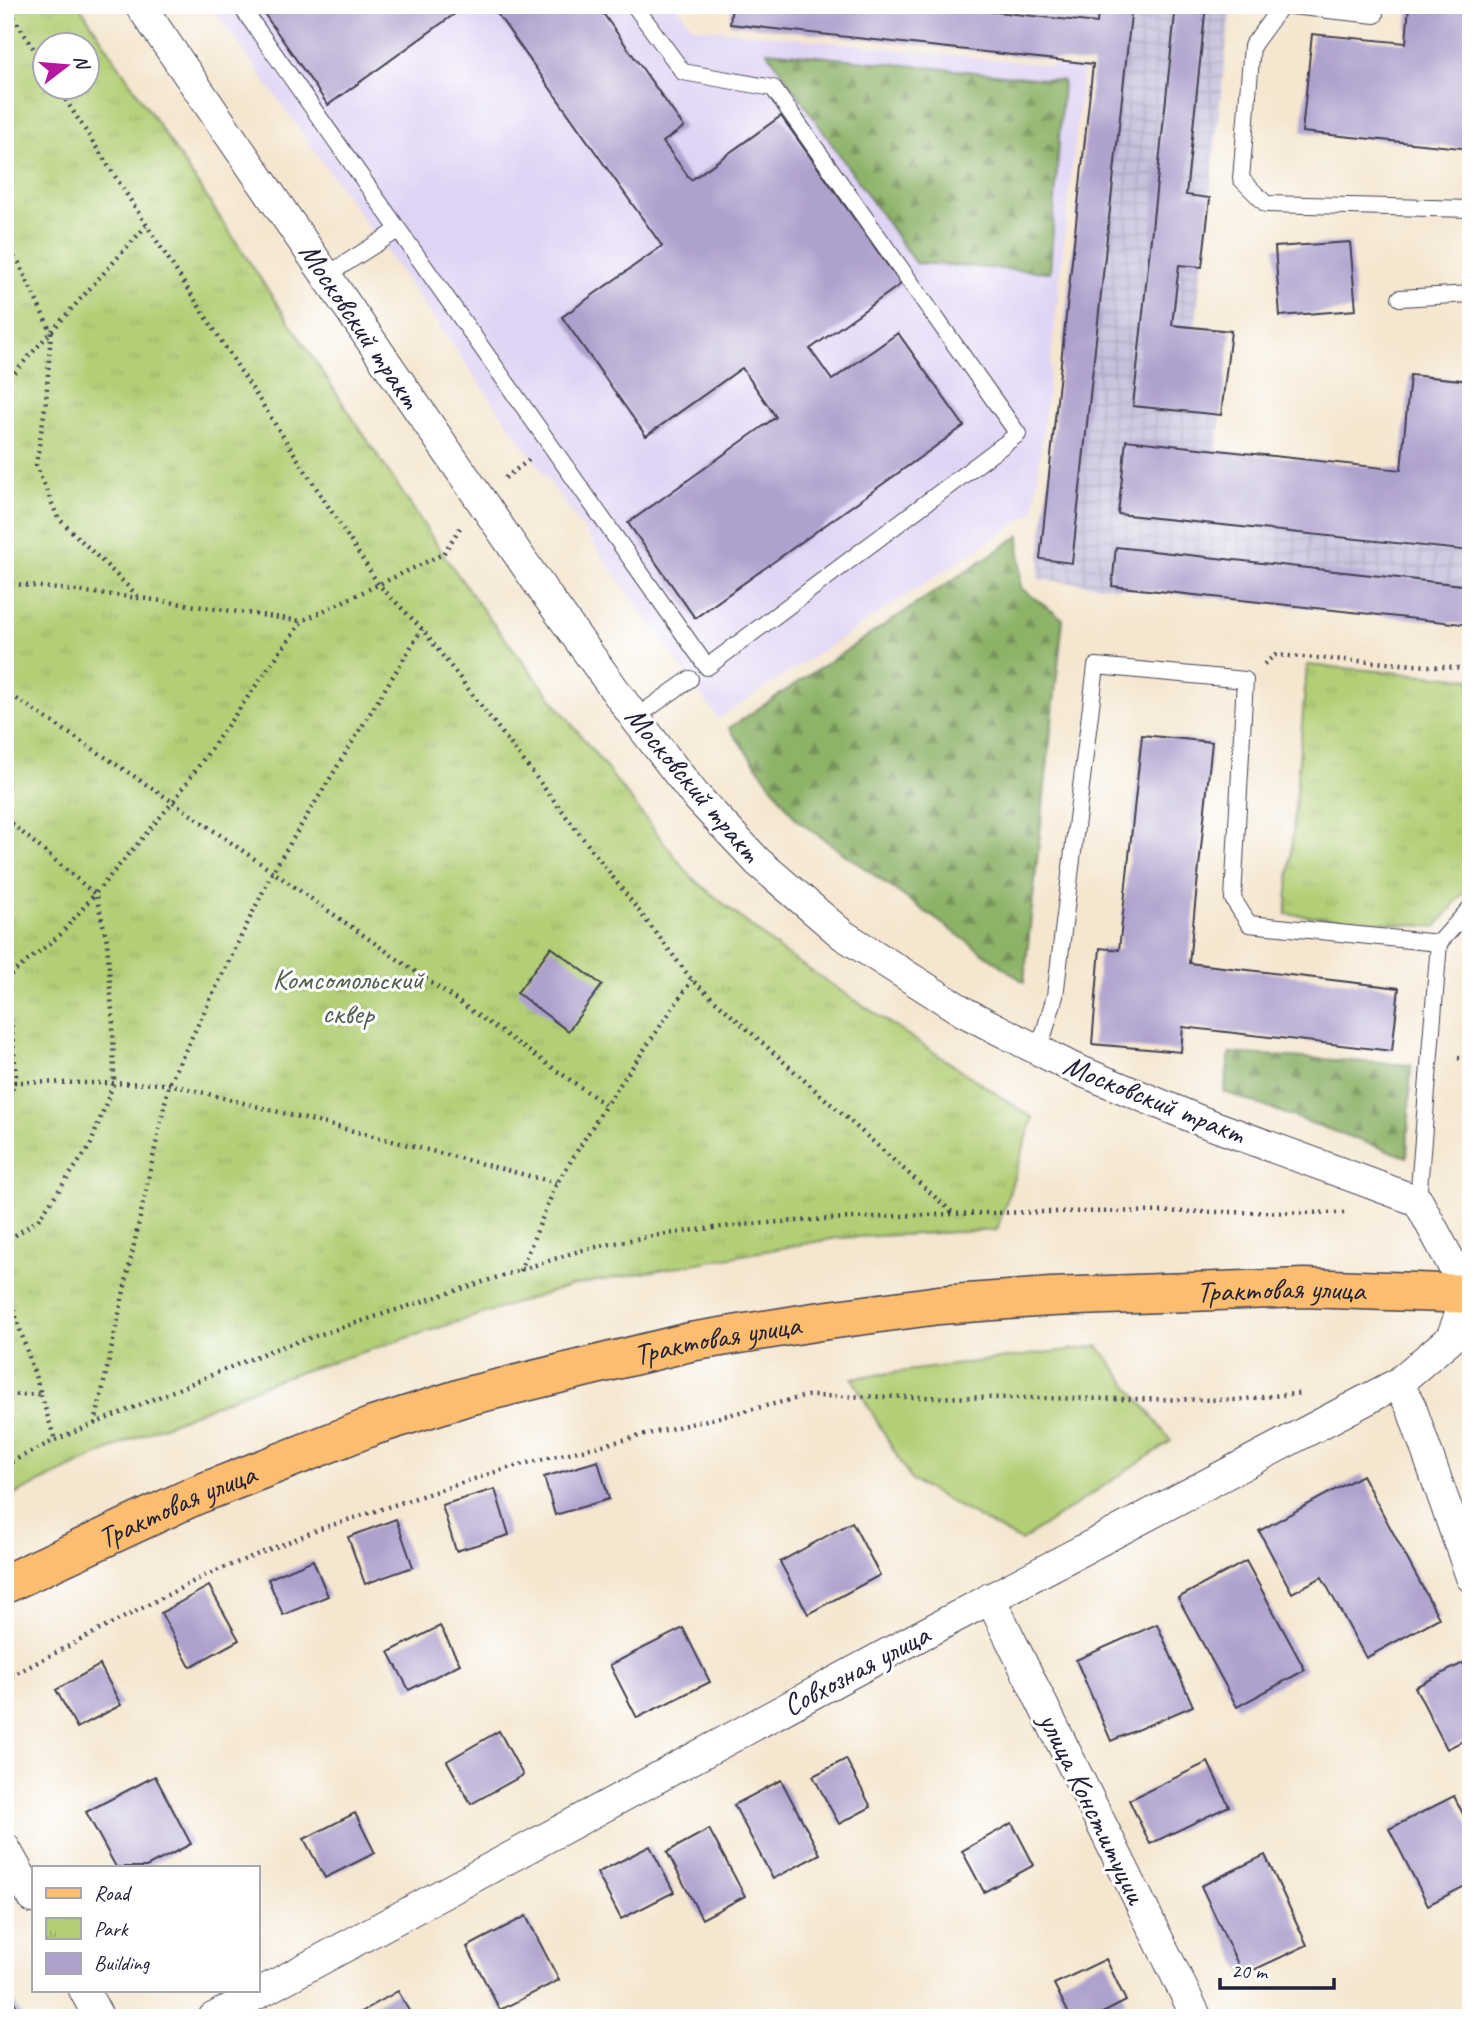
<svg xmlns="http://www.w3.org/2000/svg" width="1476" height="2023" viewBox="0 0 1476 2023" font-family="Caveat,sans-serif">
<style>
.built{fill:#e0d4f4}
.industrial{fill:url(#industrial-grid)}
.grass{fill:#b2cf76;stroke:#6a7858;stroke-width:2}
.forest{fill:url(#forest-firs);stroke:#586a51;stroke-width:2}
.park{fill:url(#park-tufts);stroke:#6a7858;stroke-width:2;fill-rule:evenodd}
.building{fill:#afa1cd}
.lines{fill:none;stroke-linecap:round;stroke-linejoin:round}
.lane-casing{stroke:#423f51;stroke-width:18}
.street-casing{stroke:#423f51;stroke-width:32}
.primary-casing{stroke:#423f51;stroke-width:41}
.path{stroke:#423f51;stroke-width:4.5;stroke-dasharray:2 5;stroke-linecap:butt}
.lane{stroke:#fff;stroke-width:16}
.street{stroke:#fff;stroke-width:30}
.primary{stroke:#fcbd6f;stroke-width:38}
.labels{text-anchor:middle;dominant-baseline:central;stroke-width:6;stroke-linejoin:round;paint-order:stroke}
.street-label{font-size:30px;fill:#22223b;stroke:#fff}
.park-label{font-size:30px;fill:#545f50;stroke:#fff}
</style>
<defs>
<pattern id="industrial-grid" width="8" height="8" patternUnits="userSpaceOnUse" patternTransform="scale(1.75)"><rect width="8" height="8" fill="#c4c0db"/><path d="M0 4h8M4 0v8" fill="none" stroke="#a8a5bd"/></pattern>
<pattern id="forest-firs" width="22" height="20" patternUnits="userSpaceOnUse" patternTransform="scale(1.75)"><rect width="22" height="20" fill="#8db267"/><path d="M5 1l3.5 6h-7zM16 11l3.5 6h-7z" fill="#739056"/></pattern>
<pattern id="park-tufts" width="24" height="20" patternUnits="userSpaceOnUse" patternTransform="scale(1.75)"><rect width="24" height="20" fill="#b2cf76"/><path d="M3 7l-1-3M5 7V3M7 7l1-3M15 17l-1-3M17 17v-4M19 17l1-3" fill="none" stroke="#99b167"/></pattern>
</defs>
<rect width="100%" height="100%" fill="#fff"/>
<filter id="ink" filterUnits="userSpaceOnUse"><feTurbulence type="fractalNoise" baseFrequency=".0143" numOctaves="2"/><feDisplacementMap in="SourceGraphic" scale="14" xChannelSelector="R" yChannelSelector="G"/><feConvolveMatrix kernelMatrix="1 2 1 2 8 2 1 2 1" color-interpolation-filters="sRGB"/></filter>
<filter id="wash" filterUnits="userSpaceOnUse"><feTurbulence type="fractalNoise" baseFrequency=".00686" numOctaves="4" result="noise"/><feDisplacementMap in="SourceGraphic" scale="28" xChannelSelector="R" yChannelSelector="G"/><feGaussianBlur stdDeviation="1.57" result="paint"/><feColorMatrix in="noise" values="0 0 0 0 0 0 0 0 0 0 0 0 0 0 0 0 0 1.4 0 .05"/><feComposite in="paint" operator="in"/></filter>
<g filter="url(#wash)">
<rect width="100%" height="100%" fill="#f4e6cf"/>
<polygon class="built" points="211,5 677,5 692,27 1083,69 1034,512 718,719"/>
<polygon class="industrial" points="732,5 1231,5 1195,327 1231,331 1217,450 1401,470 1397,512 1471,520 1471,625 1038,579 1093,64"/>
<polygon class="grass" points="1098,1346 1171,1441 1021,1541 911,1480 852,1378"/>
<g class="forest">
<polygon points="767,51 1063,81 1050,272 915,263"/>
<polygon points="1019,536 1021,588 1063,619 1024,982 797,820 729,728"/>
<polygon points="1230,1053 1411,1065 1407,1157 1224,1092"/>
</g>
<g class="park">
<path d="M 5,5 L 79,5 L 443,554 L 486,614 L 691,877 L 781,951 L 1033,1118 L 997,1230 L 837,1238 L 570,1286 L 278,1379 L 130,1440 L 5,1499 ZM 46,46 L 88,46 L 88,88 L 46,88 Z"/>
<polygon points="1307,665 1471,679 1471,883 1436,927 1286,914"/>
</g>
<g id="blocks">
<g class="building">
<polygon points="272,5 467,5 328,105 263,12"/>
<polygon points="491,5 597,5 684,127 663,142 691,180 781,116 901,284 810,349 832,380 898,333 964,426 695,618 628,523 776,417 742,368 646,436 562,317 662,246"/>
<polygon points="732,5 933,5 1097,23 1099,5 1132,5 1072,563 1040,559 1093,64 730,24"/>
<polygon points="1176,5 1206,5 1186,195 1210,198 1202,267 1179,265 1172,325 1231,331 1221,415 1133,406"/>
<polygon points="1409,5 1471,5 1471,149 1302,132 1312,34 1406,43"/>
<polygon points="1350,242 1356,310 1280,316 1275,247"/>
<polygon points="1410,375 1471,381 1471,551 1118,514 1126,440 1401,470"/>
<polygon points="1116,547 1471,586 1471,625 1112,586"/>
<polygon points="1142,735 1212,742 1189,963 1399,988 1392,1051 1183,1027 1181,1052 1092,1044 1100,948 1119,950"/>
<polygon points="551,947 602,985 568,1031 517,993"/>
<polygon points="598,1461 609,1499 555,1515 544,1477"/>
<polygon points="1362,1475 1439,1618 1366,1658 1322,1577 1292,1593 1259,1531"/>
<polygon points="495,1489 509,1535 456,1551 442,1505"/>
<polygon points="396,1519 413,1567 365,1584 348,1537"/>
<polygon points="852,1522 880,1575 808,1614 780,1562"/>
<polygon points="313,1560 328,1596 283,1615 268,1579"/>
<polygon points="1246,1561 1305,1670 1237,1707 1178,1598"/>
<polygon points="209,1586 239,1640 190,1667 161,1613"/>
<polygon points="1157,1624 1193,1706 1111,1741 1076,1660"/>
<polygon points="440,1626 460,1664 409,1690 389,1652"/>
<polygon points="683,1628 710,1682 637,1718 610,1665"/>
<polygon points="1463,1663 1471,1679 1471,1737 1447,1749 1415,1687"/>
<polygon points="100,1665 121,1705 77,1728 56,1690"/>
<polygon points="499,1731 523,1775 471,1804 447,1761"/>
<polygon points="846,1759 871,1807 839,1824 813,1776"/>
<polygon points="1208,1762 1229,1806 1150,1844 1129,1800"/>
<polygon points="155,1776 191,1844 146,1867 116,1867 86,1812"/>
<polygon points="781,1780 820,1854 773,1879 734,1805"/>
<polygon points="1454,1796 1471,1830 1471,1883 1428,1905 1389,1829"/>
<polygon points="355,1813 375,1853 325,1878 304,1839"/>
<polygon points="1012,1823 1034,1865 984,1892 962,1851"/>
<polygon points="709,1829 745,1896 702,1919 667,1852"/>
<polygon points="650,1846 674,1892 621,1919 597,1873"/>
<polygon points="1265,1855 1307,1945 1243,1975 1201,1886"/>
<polygon points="526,1916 559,1980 500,2010 467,1947"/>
<polygon points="1106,1959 1126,2001 1093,2018 1071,2018 1054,1984"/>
<polygon points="398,1991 413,2018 358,2018 356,2015"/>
<polygon points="9,1993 23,2018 5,2018 5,1994"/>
</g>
</g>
</g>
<g filter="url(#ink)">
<use href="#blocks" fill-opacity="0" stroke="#423f51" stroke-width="2"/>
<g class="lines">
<g class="lane-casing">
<g id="lane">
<polyline points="240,5 707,667 1018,434 773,88 683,72 634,5"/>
<polyline points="1375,15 1282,5 1252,46 1241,179 1266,204 1471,209"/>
<polyline points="327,275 398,230"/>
<polyline points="1400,298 1471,294"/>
<polyline points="635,718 690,679"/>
<polyline points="1439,943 1471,907"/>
<polyline points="1039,1050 1055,996 1096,666 1245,680 1233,899 1249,924 1439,943 1418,1201"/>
</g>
</g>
<g class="street-casing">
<g id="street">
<polyline points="140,5 542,589 635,718 694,794 758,862 843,935 964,1012 1071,1067 1201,1121 1418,1201 1468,1294 1451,1338 1398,1383 916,1638 213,2018"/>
<polyline points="1398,1383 1411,1407 1471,1577"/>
<polyline points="990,1598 1197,2018"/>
<polyline points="5,1848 33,1898"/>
<polyline points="84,1990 99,2018"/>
</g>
</g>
<g class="primary-casing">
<g id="primary">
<path id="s1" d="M 5,1584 L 194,1496 L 373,1426 L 468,1396 L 690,1342 L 814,1322 L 939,1305 L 1051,1297 L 1304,1288 L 1471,1294"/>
</g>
</g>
<g class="path">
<polyline points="6,5 46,68"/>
<polyline points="58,88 379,585 422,629 692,980 953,1213"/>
<polyline points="5,246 19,263 51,332 46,401 36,465 58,518 140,598"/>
<polyline points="5,383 146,226"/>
<polyline points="505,478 529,460"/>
<polyline points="5,583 140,598 302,621"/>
<polyline points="1264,664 1275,655 1471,669"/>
<polyline points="5,691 173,802 302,621 443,554 460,528"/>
<polyline points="5,823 12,824 96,895 107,941 113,1025 114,1082 90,1146 38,1220 5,1242"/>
<polyline points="5,979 60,935 173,802 606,1105 692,980"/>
<polyline points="5,991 10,1010 16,1075 5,1117"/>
<polyline points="1458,1058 1471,1060"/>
<polyline points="14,1082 169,1084 557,1183"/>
<polyline points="520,1271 557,1183 606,1105"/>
<polyline points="5,1283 41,1394 5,1395"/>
<polyline points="41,1395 55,1440"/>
<polyline points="95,1424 169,1084 273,871 422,629"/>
<path d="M 5,1465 L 55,1440 L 272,1350 L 579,1251 C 677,1227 777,1221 878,1217 C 1034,1209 1191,1212 1348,1213"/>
<polyline points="5,1679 204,1576 320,1529 511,1467 807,1396 1234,1400 1303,1393"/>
</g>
<use href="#lane" class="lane"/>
<use href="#street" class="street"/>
<use href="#primary" class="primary"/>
</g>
</g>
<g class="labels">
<g class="street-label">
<text transform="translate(360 325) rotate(56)">Московский тракт</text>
<text transform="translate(693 784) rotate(50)">Московский тракт</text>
<text transform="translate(1154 1099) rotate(22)">Московский тракт</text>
<text stroke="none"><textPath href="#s1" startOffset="1323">Трактовая улица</textPath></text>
<text stroke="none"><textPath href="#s1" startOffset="756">Трактовая улица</textPath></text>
<text stroke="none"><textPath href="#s1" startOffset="189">Трактовая улица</textPath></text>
<text transform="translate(856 1670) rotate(-28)">Совхозная улица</text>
<text transform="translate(1093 1808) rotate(64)">улица Конституции</text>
</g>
<g class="park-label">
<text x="348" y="979">Комсомольский<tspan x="348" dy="34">сквер</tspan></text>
</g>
</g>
<rect width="1476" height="2023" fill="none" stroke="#fff" stroke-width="28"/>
<rect x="32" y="1866" width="228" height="126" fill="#ffffff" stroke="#a7a7b1" stroke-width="2"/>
<rect x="46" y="1888" width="35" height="10" fill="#fcbd6f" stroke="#a7a7b1" stroke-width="2"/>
<text x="94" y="1900" font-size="21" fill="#22223b">Road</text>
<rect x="46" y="1918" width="35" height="21" fill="url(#park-tufts)" stroke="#a7a7b1" stroke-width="2"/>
<text x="94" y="1936" font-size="21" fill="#22223b">Park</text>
<rect x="46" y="1953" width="35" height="21" fill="#afa1cd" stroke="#a7a7b1" stroke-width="2"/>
<text x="94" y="1970" font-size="21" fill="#22223b">Building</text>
<g transform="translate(66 66) rotate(74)"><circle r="33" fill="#ffffff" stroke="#a7a7b1" stroke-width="2"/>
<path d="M0-5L12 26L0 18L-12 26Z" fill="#b5179e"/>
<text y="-10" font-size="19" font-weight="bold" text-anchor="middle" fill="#22223b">N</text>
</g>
<path d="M1220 1978v10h114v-10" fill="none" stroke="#22223b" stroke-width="3.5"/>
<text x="1231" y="1978" font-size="21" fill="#22223b" stroke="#ffffff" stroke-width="5" paint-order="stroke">20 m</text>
</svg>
